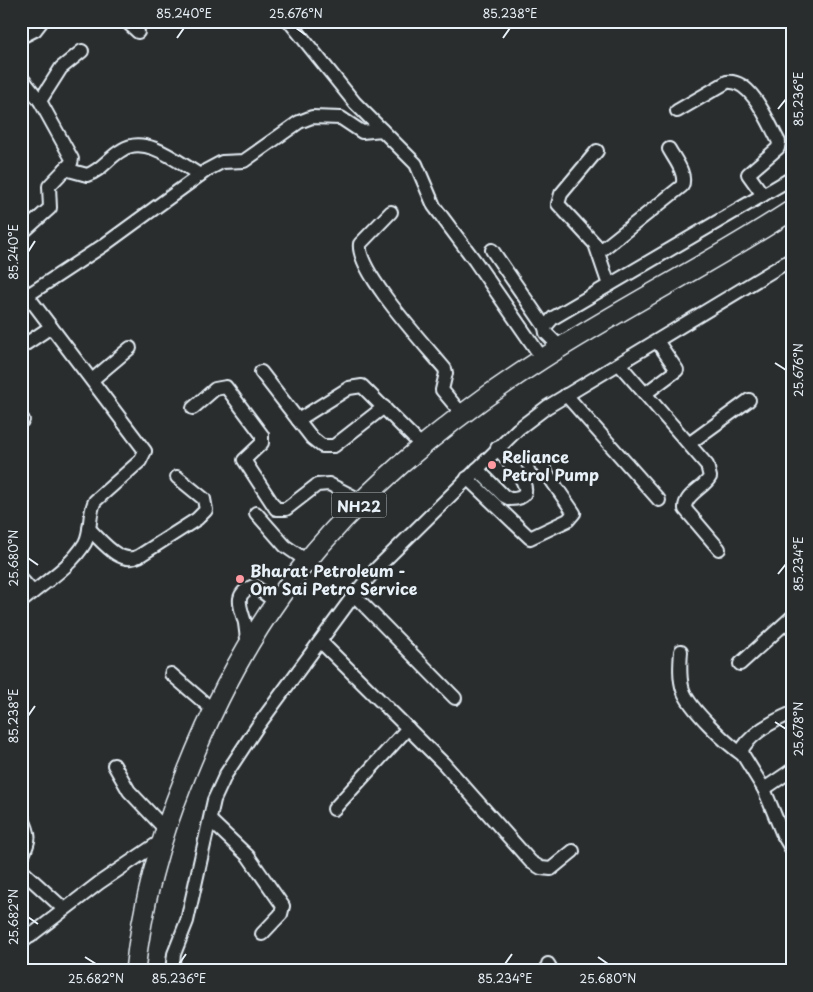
<svg xmlns="http://www.w3.org/2000/svg" width="813" height="992" viewBox="0 0 813 992" font-family="'Playpen Sans',sans-serif">
<style>
.lines{fill:none;stroke-linecap:round;stroke-linejoin:round}
.minor-casing{stroke:#e8f1f8;stroke-width:16}
.highway-casing{stroke:#e8f1f8;stroke-width:22}
.minor{stroke:#2a2d2e;stroke-width:12}
.highway{stroke:#2a2d2e;stroke-width:19}
.ticks{fill:none;stroke:#e8f1f8;stroke-width:2}
.poi-dot{fill:#ff9aa2;stroke:#2a2d2e;stroke-width:2}
.labels{text-anchor:middle;dominant-baseline:central;stroke-width:5;stroke-linejoin:round;paint-order:stroke}
.shield{fill:#2a2d2e;stroke:#afb6bb;stroke-width:1}
.shield-label{font-size:15px;font-weight:bold;fill:#e8f1f8}
.poi-label{font-size:16px;font-weight:bold;fill:#e8f1f8;stroke:#2a2d2e;text-anchor:start}
.neatline{fill:none;stroke:#e8f1f8;stroke-width:2}
.ticks-label{font-size:12px;text-anchor:middle;fill:#e8f1f8}
</style>
<rect width="100%" height="100%" fill="#2a2d2e"/>
<filter id="ink" filterUnits="userSpaceOnUse"><feTurbulence type="fractalNoise" baseFrequency=".02" numOctaves="2"/><feDisplacementMap in="SourceGraphic" scale="10" xChannelSelector="R" yChannelSelector="G"/><feConvolveMatrix kernelMatrix="1 2 1 2 8 2 1 2 1" color-interpolation-filters="sRGB"/></filter>
<g filter="url(#ink)">
<g class="lines">
<g class="minor-casing">
<g id="minor">
<polyline points="126,21 138,32"/>
<polyline points="289,21 355,103 416,164 434,206 475,261 542,358"/>
<polyline points="21,37 35,30 42,21"/>
<polyline points="21,77 40,101 72,159 71,163 49,186 50,208 21,234"/>
<polyline points="40,101 61,68 82,51"/>
<path d="M 677,111 L 727,82 C 752,79 769,124 779,142 L 778,148 L 748,174 L 763,195"/>
<polyline points="597,151 561,194 558,204 595,244 609,285"/>
<path d="M 65,169 L 87,175 C 101,171 109,157 122,150 C 146,134 179,163 200,175"/>
<path d="M 391,212 L 360,244 C 356,271 426,346 445,369 L 446,373 L 442,390 L 462,414"/>
<polyline points="492,250 545,327"/>
<path d="M 599,252 L 682,186 C 687,174 675,160 669,149"/>
<path d="M 21,287 L 145,451 L 140,461 L 95,501 C 88,514 92,530 85,543 C 70,568 43,583 21,602"/>
<polyline points="28,295 104,245 207,170 222,162 244,161 299,122 312,117 341,118 362,132 382,130"/>
<polyline points="21,347 51,327"/>
<polyline points="561,348 546,333 545,327 553,318 792,178"/>
<path d="M 619,364 L 707,465 L 710,477 C 704,488 684,495 685,509 L 719,549"/>
<polyline points="261,372 312,438 322,446 334,446 384,407"/>
<polyline points="92,380 130,348"/>
<polyline points="646,393 677,370 657,341"/>
<polyline points="566,395 659,500"/>
<polyline points="193,408 215,389 226,387 262,435 262,443 244,460 276,509 286,509 317,485 329,484 362,501"/>
<polyline points="21,417 23,420"/>
<polyline points="298,420 349,388 362,386 423,447"/>
<polyline points="690,443 749,400"/>
<path d="M 477,469 L 504,496 L 510,499 C 547,499 506,459 497,448"/>
<polyline points="467,478 530,538 568,520 574,513 541,465"/>
<polyline points="256,513 285,546 307,561"/>
<path d="M 89,529 C 102,541 120,566 139,556 L 197,519 L 206,510 L 204,499 L 177,477"/>
<polyline points="21,579 33,592"/>
<polyline points="354,595 455,698"/>
<polyline points="321,642 444,764 531,862 541,868 551,869 573,851"/>
<path d="M 248,647 C 247,639 246,631 245,623 C 241,607 232,594 254,586 L 269,597 L 279,597"/>
<path d="M 681,651 C 680,664 679,678 683,690 C 689,708 727,744 743,755"/>
<polyline points="740,664 792,617"/>
<polyline points="171,674 213,710"/>
<path d="M 792,713 C 773,721 753,732 742,749 L 743,755 L 764,789 L 783,835 L 792,850"/>
<polyline points="114,765 129,791 166,830"/>
<polyline points="764,789 792,770"/>
<polyline points="334,809 408,728"/>
<path d="M 21,815 C 31,835 31,839 21,859"/>
<polyline points="210,820 248,856 283,906 281,914 262,934"/>
<polyline points="21,870 64,909"/>
<polyline points="21,926 31,936"/>
<polyline points="21,943 99,883 161,841"/>
<polyline points="548,964 552,971"/>
<polyline points="172,971 174,954 187,921 214,800 226,774 257,727 354,595 377,568 518,429 547,407 792,259"/>
</g>
</g>
<g class="highway-casing">
<path id="highway" d="M 135,971 C 142,904 160,839 185,777 C 210,713 241,651 281,595 C 347,502 446,420 542,359 C 623,307 711,263 792,210"/>
</g>
<use href="#minor" class="minor"/>
<use href="#highway" class="highway"/>
</g>
</g>
<path class="ticks" d="M 296,28 L 306,35M 177,38 L 184,28M 503,38 L 510,28M 778,109 L 786,99M 28,252 L 35,241M 775,363 L 786,370M 28,558 L 38,565M 778,574 L 786,564M 28,716 L 35,706M 775,722 L 786,729M 28,917 L 38,924M 85,957 L 96,964M 598,957 L 608,964M 179,964 L 186,954M 505,964 L 512,954"/>
<g class="poi-dot">
<circle cx="492" cy="465" r="5"/>
<circle cx="240" cy="579" r="5"/>
</g>
<g class="labels">
<rect class="shield" x="331.5" y="492.5" width="55" height="25" rx="4"/>
<g class="shield-label">
<text x="359" y="505">NH22</text>
</g>
<g class="poi-label">
<text x="502" y="456">Reliance<tspan x="502" dy="18">Petrol Pump</tspan></text>
<text x="250" y="570">Bharat Petroleum -<tspan x="250" dy="18">Om Sai Petro Service</tspan></text>
</g>
</g>
<rect width="813" height="992" fill="none" stroke="#2a2d2e" stroke-width="55"/>
<rect x="28" y="28" width="758" height="936" class="neatline"/>
<g class="ticks-label">
<text x="184" y="18">85.240°E</text>
<text x="296" y="18">25.676°N</text>
<text x="510" y="18">85.238°E</text>
<text transform="translate(799 99) rotate(-90)" y="4">85.236°E</text>
<text transform="translate(14 252) rotate(-90)" y="4">85.240°E</text>
<text transform="translate(799 370) rotate(-90)" y="4">25.676°N</text>
<text transform="translate(14 558) rotate(-90)" y="4">25.680°N</text>
<text transform="translate(799 564) rotate(-90)" y="4">85.234°E</text>
<text transform="translate(14 716) rotate(-90)" y="4">85.238°E</text>
<text transform="translate(799 729) rotate(-90)" y="4">25.678°N</text>
<text transform="translate(14 917) rotate(-90)" y="4">25.682°N</text>
<text x="96" y="983">25.682°N</text>
<text x="179" y="983">85.236°E</text>
<text x="505" y="983">85.234°E</text>
<text x="608" y="983">25.680°N</text>
</g>
</svg>
